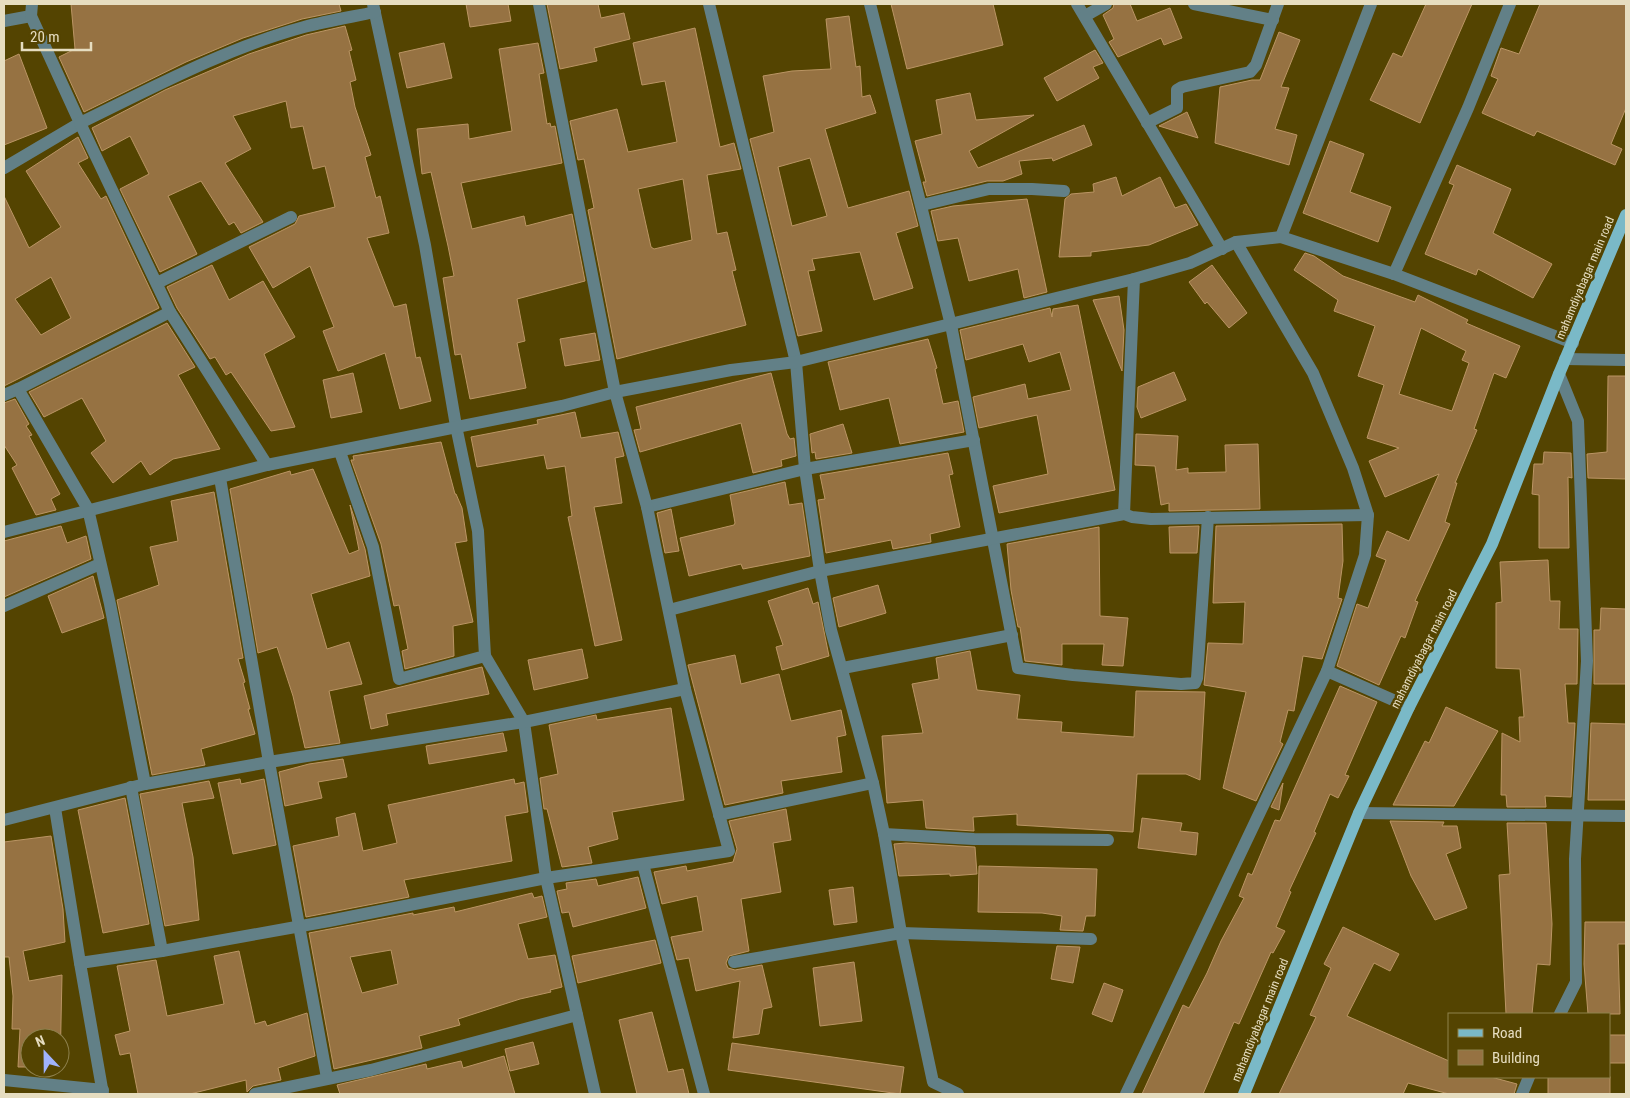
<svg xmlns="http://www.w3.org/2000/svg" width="1630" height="1098" viewBox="0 0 1630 1098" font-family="'Roboto Condensed',sans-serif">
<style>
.building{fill:#967242;stroke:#bb9564;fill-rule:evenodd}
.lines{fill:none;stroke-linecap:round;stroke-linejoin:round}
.minor{stroke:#628087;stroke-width:12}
.major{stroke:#7ab9c7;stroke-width:12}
.labels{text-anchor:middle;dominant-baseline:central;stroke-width:5;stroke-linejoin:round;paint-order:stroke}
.street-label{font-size:12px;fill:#e6ddc0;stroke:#544401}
</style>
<rect width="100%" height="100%" fill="#544401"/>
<g class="building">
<polygon points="71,4 339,4 341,11 302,19 243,38 186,62 84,112 59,57 75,49"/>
<polygon points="466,4 508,4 511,21 470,27"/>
<polygon points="547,4 598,4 601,18 624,13 630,39 594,48 597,61 560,69"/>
<polygon points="891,4 993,4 1003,45 907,69"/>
<polygon points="1114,4 1130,4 1137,21 1170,8 1182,38 1164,45 1161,38 1118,57 1109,42 1114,39 1103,15 1113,8"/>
<polygon points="1426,4 1472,4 1420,123 1370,100 1393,53 1402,57"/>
<polygon points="1540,4 1626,4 1626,108 1611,144 1622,149 1615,165 1537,131 1534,136 1482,113 1498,79 1491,76 1501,48 1519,54"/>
<path d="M 849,16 L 856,67 L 860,66 L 862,97 L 870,95 L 876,113 L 825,129 L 848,208 L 909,191 L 918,226 L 896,233 L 913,288 L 874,300 L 860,252 L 812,259 L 815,270 L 808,271 L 822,331 L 798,336 L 750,139 L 774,132 L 763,76 L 792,71 L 831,69 L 826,19 ZM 810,158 L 827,216 L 792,226 L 778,167 Z"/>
<polygon points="345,26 352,50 349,51 356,80 350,82 355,107 371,155 365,157 376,198 380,196 389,233 367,238 394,307 406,304 416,358 420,357 431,401 400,409 385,353 338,371 323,331 334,327 310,266 273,288 249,247 295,224 299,216 335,207 325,166 313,169 303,126 291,128 286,101 233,116 251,149 225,163 263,222 241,233 234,222 229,225 201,181 168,196 197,254 160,272 120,189 149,174 130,136 102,151 92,128 165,90 249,54 306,35"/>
<path d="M 695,28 L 720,147 L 734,143 L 741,169 L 707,175 L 717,234 L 727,232 L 736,270 L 732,271 L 746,325 L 617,359 L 588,210 L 594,208 L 584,159 L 578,160 L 570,121 L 617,109 L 628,152 L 677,142 L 665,81 L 642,85 L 633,43 ZM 683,179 L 692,240 L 654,249 L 651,247 L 638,189 Z"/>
<polygon points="1279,32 1300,40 1281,87 1289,88 1275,129 1297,135 1289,165 1215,143 1220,87 1252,80 1260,80"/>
<polygon points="444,43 452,78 407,88 399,53"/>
<polygon points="538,43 544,73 539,74 547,124 550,123 551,127 555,126 562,163 461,183 472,229 524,216 526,226 572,214 585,281 517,299 525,341 517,343 526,388 470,399 461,354 455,355 443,278 454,276 448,246 431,172 422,174 417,129 468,124 469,139 512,131 499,49"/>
<polygon points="1095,50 1103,63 1093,67 1099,78 1057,101 1044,78"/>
<polygon points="19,54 47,128 4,145 4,61"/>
<polygon points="970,93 976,120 1034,115 969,151 978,168 1084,125 1092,145 1053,161 1052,158 1019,161 1022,174 1003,181 987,181 927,196 923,182 926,182 915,141 942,134 936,100"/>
<polygon points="1187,112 1198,138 1159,126"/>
<path d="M 78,137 L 88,158 L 78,163 L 101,199 L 106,196 L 159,308 L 4,386 L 4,196 L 29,248 L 61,227 L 26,171 ZM 51,277 L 71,318 L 41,335 L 15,299 Z"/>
<polygon points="1330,141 1364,154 1350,192 1391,207 1378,242 1303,213"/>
<polygon points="1457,165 1511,189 1493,233 1552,264 1533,298 1478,269 1476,275 1425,254 1454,185 1449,183"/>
<polygon points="1116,177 1122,196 1160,177 1175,208 1186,204 1198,225 1149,245 1091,252 1091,256 1059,257 1065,199 1071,194 1094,192 1093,184"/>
<polygon points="1027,199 1047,292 1024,298 1018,269 969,281 958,238 938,241 931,211 953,206"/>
<path d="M 1305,253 L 1314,256 L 1343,276 L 1415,302 L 1418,295 L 1468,320 L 1466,323 L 1520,346 L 1506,378 L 1494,373 L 1474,429 L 1477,430 L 1455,483 L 1457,483 L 1445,522 L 1450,524 L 1415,601 L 1418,602 L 1405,638 L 1401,636 L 1379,685 L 1337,666 L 1357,604 L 1368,608 L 1386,560 L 1376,556 L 1387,531 L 1409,541 L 1439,474 L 1385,497 L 1369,461 L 1399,448 L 1367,438 L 1384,385 L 1358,376 L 1375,326 L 1334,311 L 1338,300 L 1294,270 ZM 1421,328 L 1466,351 L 1462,360 L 1469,363 L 1452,411 L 1399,394 Z"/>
<polygon points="212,265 229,300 263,281 295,337 264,354 295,427 271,431 231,372 226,375 215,357 210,359 177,308 167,287"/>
<polygon points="1212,265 1247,313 1229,328 1207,302 1205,304 1189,282"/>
<polygon points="1119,296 1124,330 1122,371 1093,300"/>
<polygon points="1078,305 1115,490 999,513 993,486 1048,474 1037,415 979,428 973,397 1025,384 1028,399 1071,390 1060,352 1029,362 1023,344 966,360 960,330 1050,308 1052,317 1053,309"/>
<polygon points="167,323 195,367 178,375 220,449 173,459 150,475 141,461 113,483 91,453 106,441 82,398 44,417 29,392"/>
<polygon points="595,333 600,360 565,366 560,339"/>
<polygon points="928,339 937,368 935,369 943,404 958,401 964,432 900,444 889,398 840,410 828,362"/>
<polygon points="1174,372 1186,400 1141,418 1137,407 1138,387"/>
<polygon points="353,373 362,412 331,418 323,380"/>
<polygon points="771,373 787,434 790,439 794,438 796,456 781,460 782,466 753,473 741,423 640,452 634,430 641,429 636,407"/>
<polygon points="1608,376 1626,376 1626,479 1588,478 1587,454 1607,452"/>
<polygon points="15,399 29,424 26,426 32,435 29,436 60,494 51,499 56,510 36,515 12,468 17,465 4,445 4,403"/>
<polygon points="575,412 581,438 618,432 624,456 615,458 622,503 594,507 622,640 595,646 568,517 572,516 565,466 547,469 544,455 477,467 471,437 538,424 537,420"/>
<polygon points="843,424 852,453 816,459 815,452 812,453 810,434"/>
<polygon points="1136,434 1178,436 1176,470 1188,468 1188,473 1226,472 1225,445 1258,444 1260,509 1169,511 1169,503 1161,505 1155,466 1135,465"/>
<polygon points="441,442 455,494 456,494 462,508 467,541 455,543 473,622 453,626 454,656 405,669 402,651 408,649 399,605 394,606 381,544 351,460 354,460 353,456"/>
<polygon points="1544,452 1571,453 1572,478 1568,477 1569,548 1539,548 1539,495 1532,494 1534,464 1543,464"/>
<polygon points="948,453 953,474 949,475 960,527 930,534 931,542 893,549 891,540 826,553 818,500 825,499 820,475"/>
<polygon points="313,469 349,554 359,550 350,505 365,549 370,576 311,594 327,649 349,642 362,684 329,691 340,743 305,748 293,696 277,647 258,653 230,489 290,471 291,475"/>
<polygon points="785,482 789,505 802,503 810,556 743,569 741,564 689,576 680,538 734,525 735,523 730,495"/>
<polygon points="214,492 243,658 238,659 245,682 243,683 250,709 248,709 255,734 201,749 205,765 152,775 117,600 159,585 150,547 178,541 171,501"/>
<polygon points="671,509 679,551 665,553 657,513"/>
<polygon points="1342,524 1343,561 1338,598 1342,599 1322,659 1303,656 1294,711 1288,710 1280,742 1283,744 1256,801 1223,788 1246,692 1204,685 1208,643 1243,644 1245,602 1213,603 1216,526"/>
<polygon points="61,526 67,543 86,536 91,559 4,597 4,541"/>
<polygon points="1199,526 1197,553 1170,553 1169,527"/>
<polygon points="1099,527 1100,616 1128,618 1123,666 1102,665 1104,644 1062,644 1062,665 1025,661 1020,627 1018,627 1011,590 1007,544"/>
<polygon points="1548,560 1550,601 1560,601 1559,629 1578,629 1577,684 1565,684 1568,723 1575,723 1571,797 1545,796 1546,807 1507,807 1506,795 1501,795 1502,733 1520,742 1519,717 1524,717 1520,669 1496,668 1496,603 1502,602 1500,562"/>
<polygon points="93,576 104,618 62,633 48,596"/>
<polygon points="878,585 886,613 839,627 833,598"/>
<polygon points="808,588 813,604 818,602 829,656 782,670 776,647 783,645 768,601"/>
<polygon points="1601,608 1626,609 1626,684 1594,684 1594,630 1600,630"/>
<polygon points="582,649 588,678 534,690 528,660"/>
<polygon points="970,651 977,690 1020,695 1017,719 1062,722 1061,732 1134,737 1136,691 1205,692 1200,780 1186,774 1137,774 1133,832 1017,825 1017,814 973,817 974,831 926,828 923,800 887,803 882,736 923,733 912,684 939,679 936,658"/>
<polygon points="735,655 741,684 779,674 791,721 841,710 846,735 837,737 842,772 781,781 783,793 725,805 688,665"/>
<polygon points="482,667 489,694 386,714 388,725 371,729 364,696"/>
<polygon points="1340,686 1377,702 1345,775 1349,776 1338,798 1330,794 1314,832 1316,833 1289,891 1291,892 1276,927 1285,931 1273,953 1271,952 1239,1024 1234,1022 1203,1094 1142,1094 1183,1005 1189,1008 1207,973 1221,941 1244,898 1239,896 1248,873 1252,875 1275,820 1280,821"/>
<polygon points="1446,707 1498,731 1454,806 1393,805 1425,741 1429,743"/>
<polygon points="671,708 684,800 612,812 618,839 588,847 592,863 562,867 547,809 544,809 540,778 558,774 549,725 596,715 597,720"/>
<polygon points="1591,723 1626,724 1626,800 1588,800"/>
<polygon points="503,733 507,751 429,764 426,746"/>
<polygon points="343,759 347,777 318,782 322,798 285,806 279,772 309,764"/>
<polygon points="240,779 241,784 264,779 276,845 233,854 218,783"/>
<polygon points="514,779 515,784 524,782 528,812 505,816 512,861 404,880 409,897 306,917 293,846 339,836 336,818 355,813 363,851 397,843 388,805"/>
<polygon points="209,781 214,798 182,803 193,857 199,920 165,926 140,794"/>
<polygon points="1283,783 1279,810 1271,807"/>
<polygon points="125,798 149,924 103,933 78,810"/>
<polygon points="786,809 791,840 773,843 781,892 741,899 749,951 729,956 726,963 728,968 735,970 762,965 772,1007 763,1009 759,1034 733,1038 740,981 696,991 689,958 677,960 671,937 703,931 697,896 662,904 654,872 686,866 687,871 733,862 737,849 729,821"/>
<polygon points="1142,818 1182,823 1180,831 1198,833 1196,855 1138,848"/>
<polygon points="1390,821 1444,822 1442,826 1457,826 1461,848 1446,854 1467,908 1435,920 1411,876"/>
<polygon points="1507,823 1546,823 1552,924 1550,965 1537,964 1532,1014 1506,1014 1499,875 1510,874"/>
<polygon points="51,836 63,909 65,942 23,951 29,981 62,975 60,1070 37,1068 60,1068 60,1038 30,1038 30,1067 18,1067 20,1029 12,1029 13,996 9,957 4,957 4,842"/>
<polygon points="906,843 975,847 977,874 950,876 950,874 899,876 894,844"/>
<polygon points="979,866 1097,869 1095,916 1086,916 1083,931 1060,930 1062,916 1042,913 978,912"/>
<polygon points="638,877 646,908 573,927 569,912 562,913 557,891 567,889 566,883 596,879 598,886"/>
<polygon points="853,887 857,922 834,925 829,890"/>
<path d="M 532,893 L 534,898 L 542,896 L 547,917 L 518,924 L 528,959 L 555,955 L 562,987 L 550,990 L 551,992 L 520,999 L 458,1019 L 460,1025 L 419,1036 L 422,1048 L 334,1069 L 309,933 L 413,913 L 413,915 L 454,907 L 455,912 ZM 391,950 L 398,984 L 362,993 L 350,957 Z"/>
<polygon points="1585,922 1626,922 1626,944 1618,944 1620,1014 1588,1014 1584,964"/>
<polygon points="1343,927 1399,954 1390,971 1374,963 1347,1016 1449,1061 1449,1077 1491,1077 1517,1084 1514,1094 1449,1094 1408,1083 1403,1094 1279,1094 1316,1017 1310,1015 1331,968 1324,964"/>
<polygon points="655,940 661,963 578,983 572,956"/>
<polygon points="1057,946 1080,947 1073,983 1051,979"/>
<polygon points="239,951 255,1024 265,1021 267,1026 307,1013 315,1056 278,1068 281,1080 253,1086 247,1092 246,1080 190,1094 138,1094 130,1053 120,1055 115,1035 130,1031 117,966 156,960 167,1016 224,1004 214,956"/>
<polygon points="854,962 862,1021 820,1026 813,968"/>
<polygon points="1104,983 1123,990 1112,1022 1092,1014"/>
<polygon points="652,1012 668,1072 683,1069 689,1094 637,1094 619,1020"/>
<rect x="1609" y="1035" width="17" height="28"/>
<polygon points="533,1042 539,1064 510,1071 505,1049"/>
<polygon points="732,1043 904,1067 900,1094 728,1070"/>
<polygon points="504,1056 515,1094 340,1094 337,1085 426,1064 427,1069 461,1061 463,1068"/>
<rect x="1548" y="1077" width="62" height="17"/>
</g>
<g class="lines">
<g class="minor">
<polyline points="709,4 796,362 805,469 820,571 831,630 873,783 884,834 901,933 933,1082 958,1094"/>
<polyline points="870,4 951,325 1018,668 1073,675 1181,684 1195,683 1197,678 1208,517"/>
<polyline points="1077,4 1222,249"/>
<polyline points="1194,4 1273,20"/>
<polyline points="1085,16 1106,4"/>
<polyline points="4,21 31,16"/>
<polyline points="1147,123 1177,108 1177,90 1182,87 1250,72 1256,65 1278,4"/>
<polyline points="4,168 80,123 31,16 32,4"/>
<polyline points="922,205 989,189 1032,189 1064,191"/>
<polyline points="1281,237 1371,4"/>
<polyline points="1236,242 1313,373 1353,468 1368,515 1365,555 1327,671 1409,707"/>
<polyline points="1394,274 1468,108 1510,4"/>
<polyline points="157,283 291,217"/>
<polyline points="1565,359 1626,360"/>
<polyline points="1559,374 1578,421 1587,661 1575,859 1576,982 1560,1014"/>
<polyline points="4,395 18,389"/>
<polyline points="340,452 373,547 399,679 485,656 478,531 456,426 425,245 373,4"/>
<path d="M 267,465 L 170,312 L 80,123 C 152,88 226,48 304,27 C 327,21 351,17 375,12"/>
<polyline points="220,478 269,762 327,1078"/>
<polyline points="647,507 805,469 974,440"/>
<polyline points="1124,514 1134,279"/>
<polyline points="4,532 267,465 562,406 615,392 731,370 796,362 1134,279 1190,263 1236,242 1281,237 1394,274 1573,343"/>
<polyline points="4,606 100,564"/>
<polyline points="669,610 820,571 1124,514 1132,517 1151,519 1368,515"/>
<polyline points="485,656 524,722 546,878 595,1094"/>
<polyline points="843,668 1012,635"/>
<polyline points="145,784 110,604 88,509 18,389 170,312"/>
<polyline points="55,808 80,963 162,951 131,787"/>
<polyline points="1359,813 1626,816"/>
<polyline points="719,815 873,783"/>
<polyline points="4,820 145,784 269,762 524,722 685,689 647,507 615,392 539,4"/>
<polyline points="884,834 974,839 1108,840"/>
<polyline points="643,864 704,1094"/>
<polyline points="162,951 329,921 546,878 729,851 685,689"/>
<polyline points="734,962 901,933 1091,939"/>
<polyline points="80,963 103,1094"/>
<polyline points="4,1080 103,1090"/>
<polyline points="255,1094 371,1070 577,1015"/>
<polyline points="1126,1094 1327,671"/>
<polyline points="1522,1094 1529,1077"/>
</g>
<polyline class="major" points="1244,1094 1359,813 1409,707 1492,544 1559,374 1626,215"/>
</g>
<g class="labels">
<g class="street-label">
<text transform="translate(1585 278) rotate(-67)">mahamdiyabagar main road</text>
<text transform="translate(1424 649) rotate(-63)">mahamdiyabagar main road</text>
<text transform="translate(1260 1020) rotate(-68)">mahamdiyabagar main road</text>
</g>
</g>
<rect width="1630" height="1098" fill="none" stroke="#e6ddc0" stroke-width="10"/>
<rect x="1448" y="1013" width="162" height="65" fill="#544401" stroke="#8e814d"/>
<rect x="1458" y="1029" width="25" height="8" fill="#7ab9c7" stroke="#8e814d"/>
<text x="1492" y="1038" font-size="15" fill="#e6ddc0">Road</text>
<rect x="1458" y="1050" width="25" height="15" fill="#967242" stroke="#8e814d"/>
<text x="1492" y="1063" font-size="15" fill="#e6ddc0">Building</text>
<g transform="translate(45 1053) rotate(338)"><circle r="24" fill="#544401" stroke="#8e814d"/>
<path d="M0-4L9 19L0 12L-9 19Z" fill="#a0b3fd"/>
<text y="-8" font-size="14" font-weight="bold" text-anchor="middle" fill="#e6ddc0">N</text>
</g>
<path d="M22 42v8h69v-8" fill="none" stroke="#e6ddc0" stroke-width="2.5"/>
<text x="30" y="42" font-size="15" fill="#e6ddc0" stroke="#544401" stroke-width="4" paint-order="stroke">20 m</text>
</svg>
